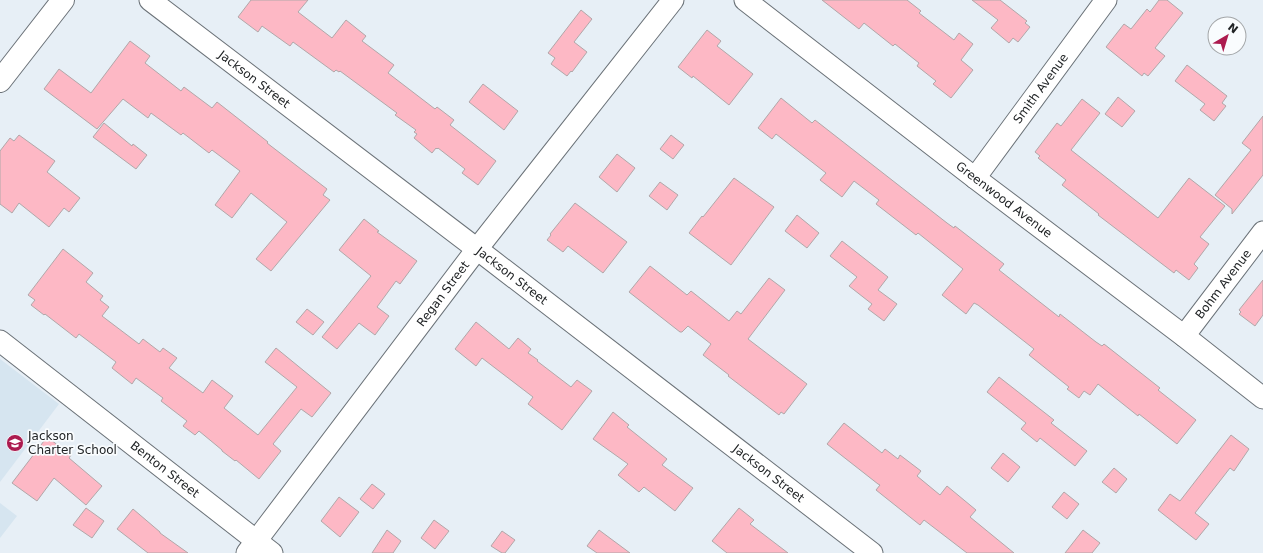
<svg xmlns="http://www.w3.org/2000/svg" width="1263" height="553" viewBox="0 0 1263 553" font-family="'DejaVu Sans',sans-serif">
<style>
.built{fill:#d6e5f0}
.building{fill:#fdb8c5;stroke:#b1a7a9}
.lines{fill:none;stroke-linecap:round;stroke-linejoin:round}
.minor-casing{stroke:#6b7278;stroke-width:23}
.tertiary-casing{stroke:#6b7278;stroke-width:24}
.minor{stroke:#fff;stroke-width:21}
.tertiary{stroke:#fff;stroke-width:22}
.labels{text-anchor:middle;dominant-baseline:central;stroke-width:3.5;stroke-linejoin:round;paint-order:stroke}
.street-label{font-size:12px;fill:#212426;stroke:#f9fcfe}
.poi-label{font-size:12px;fill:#212426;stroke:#f9fcfe;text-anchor:start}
</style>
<rect width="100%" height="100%" fill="#e7eff6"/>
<g class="built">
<polygon points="0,359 59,404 0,482"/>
<polygon points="0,503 17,516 0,538"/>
</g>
<g class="building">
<polygon points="251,0 308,0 298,12 332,38 346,20 366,36 362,41 394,65 388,73 435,109 437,107 454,120 450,125 496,161 478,185 462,173 465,169 438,148 437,149 436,148 432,153 414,138 417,134 414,132 416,130 395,115 397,113 340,71 339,72 336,70 334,72 293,42 290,46 262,26 258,32 238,17"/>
<polygon points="822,0 907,0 921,11 919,13 954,40 959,33 973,44 961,60 973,70 951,98 933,84 936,81 917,66 919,63 895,44 893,46 864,23 859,29"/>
<polygon points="972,0 1000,0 1027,21 1025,23 1030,27 1018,42 1013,38 1009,43 991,28 998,20"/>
<polygon points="1159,0 1167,0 1183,13 1155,48 1165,56 1148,76 1144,73 1142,76 1106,47 1124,24 1131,29 1147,9 1150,12"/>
<polygon points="581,10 592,19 574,42 587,52 572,72 571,71 567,76 551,64 555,58 548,53"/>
<polygon points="707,30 721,41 717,46 753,74 729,105 693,76 692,78 678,67"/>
<polygon points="130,41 150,56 145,63 181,91 184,87 212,108 217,102 268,142 267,143 327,189 323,195 330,200 271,271 256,259 287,222 251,193 232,218 215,205 240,171 212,150 209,153 183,133 181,135 151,113 148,118 123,99 97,129 44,89 59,69 91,93"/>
<polygon points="1187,65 1227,96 1222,103 1226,106 1214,121 1200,110 1205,104 1175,81"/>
<polygon points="483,84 518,111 504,130 469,102"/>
<polygon points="1118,97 1135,111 1122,127 1105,114"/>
<polygon points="781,98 812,123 815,120 947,223 954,228 955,226 1004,264 999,270 1059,317 1060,314 1096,342 1102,346 1104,344 1160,388 1158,390 1196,420 1177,444 1139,414 1138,416 1098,384 1090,395 1084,391 1079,398 1067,389 1069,387 1029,355 1034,349 978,305 974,303 966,314 942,295 963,269 918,233 916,235 876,204 879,200 854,181 842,197 820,180 826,173 776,134 772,139 758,128"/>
<polygon points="1082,99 1100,113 1071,150 1158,218 1189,178 1225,206 1200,237 1209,244 1194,264 1198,268 1189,280 1176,270 1174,273 1098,215 1099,214 1062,185 1066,180 1038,158 1040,156 1035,152 1057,123 1061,126"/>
<polygon points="1263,116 1263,175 1232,214 1232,209 1215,195 1251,150 1242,143"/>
<polygon points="104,123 132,146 133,144 147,155 136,169 93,137"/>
<polygon points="19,135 55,161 47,172 80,198 69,212 64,208 49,227 19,203 12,213 0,204 0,151 10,138 14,141"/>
<polygon points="671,135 684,145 673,159 660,149"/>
<polygon points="617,154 635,168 617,192 599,177"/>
<polygon points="734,178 774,207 731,265 689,233 702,216 703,217"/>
<polygon points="660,182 678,195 667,210 649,196"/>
<polygon points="575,203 627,242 603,273 568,246 563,252 547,240 551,235 550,234"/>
<polygon points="797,215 819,233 807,248 785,231"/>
<polygon points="364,219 379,231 377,232 417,261 400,284 396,281 377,307 389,316 375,335 359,323 337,349 322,337 371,276 339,250"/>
<polygon points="842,241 888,277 878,290 897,304 884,321 868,309 872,304 849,286 857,277 830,256"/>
<polygon points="63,249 93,273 86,282 103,296 100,300 109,307 102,316 139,344 143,339 160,352 163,348 177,358 169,368 203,393 212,380 233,396 224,408 258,435 297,387 265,362 276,348 331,393 312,417 301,409 273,444 281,451 259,479 236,460 235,461 222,451 222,450 199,431 195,435 183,426 187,421 161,401 163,398 136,378 132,384 112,368 116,362 79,334 76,338 45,314 44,315 31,305 35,300 28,295"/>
<polygon points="650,266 687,295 691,291 729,321 737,311 741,314 769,278 785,290 748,339 807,384 784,414 781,412 779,415 728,376 729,375 703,355 711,344 688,326 682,332 680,332 629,292"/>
<polygon points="1263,280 1263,315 1255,326 1239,314 1241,312 1239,310"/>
<polygon points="307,309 324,322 313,335 296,322"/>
<polygon points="476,322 509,349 518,338 531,349 528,353 538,360 537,361 571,387 577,380 592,391 562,430 528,404 533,397 482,358 476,366 455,349"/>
<polygon points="999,377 1054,420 1051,423 1087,451 1075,466 1040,438 1037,442 1021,429 1026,423 987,392"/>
<polygon points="613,412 629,425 627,427 667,459 662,465 693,488 675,511 644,487 639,492 618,475 628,464 593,439"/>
<polygon points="844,423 882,453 885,449 898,459 900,455 921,471 917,476 940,495 947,486 976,510 970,517 1014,553 967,553 924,520 920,525 876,490 880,485 878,484 827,444"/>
<polygon points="1231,435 1249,449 1234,471 1230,468 1195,513 1209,524 1196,540 1158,510 1170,494 1180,501"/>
<polygon points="47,437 71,455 69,458 102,486 86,505 54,478 37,501 12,483"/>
<polygon points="1003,453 1020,467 1008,482 991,468"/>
<polygon points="1114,468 1127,479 1116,493 1102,482"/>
<polygon points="372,484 385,494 373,509 360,499"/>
<polygon points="1064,492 1079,504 1067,519 1052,507"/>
<polygon points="339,497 359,512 340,537 321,521"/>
<polygon points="86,508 104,521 92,538 73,525"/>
<polygon points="739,508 754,520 750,524 788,553 727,553 712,541"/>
<polygon points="133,509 160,532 160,533 188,553 148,553 117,529"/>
<polygon points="434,520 449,531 435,549 421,538"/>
<polygon points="387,530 401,541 393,553 372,553"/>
<polygon points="599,530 630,553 597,553 587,546"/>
<polygon points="1083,530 1100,543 1092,553 1065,553"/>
<polygon points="502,531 515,540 505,553 502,553 491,546"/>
</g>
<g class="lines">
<g class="minor-casing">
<g id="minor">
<path id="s1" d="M 150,0 L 477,249 L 872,553"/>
<path id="s2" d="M 745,0 L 975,178 L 1184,336 L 1263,398"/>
<path id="s3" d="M 975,178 L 1106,0"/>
<path id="s4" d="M 1184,336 L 1263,232"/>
<path id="s5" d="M 0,341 L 272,553"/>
<path id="s6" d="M 247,553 L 477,249 L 673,0"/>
</g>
</g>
<g class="tertiary-casing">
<polyline id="tertiary" points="0,81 63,0"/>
</g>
<use href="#minor" class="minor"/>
<use href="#tertiary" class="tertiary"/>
</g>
<defs>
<g id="school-disc" transform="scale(0.9)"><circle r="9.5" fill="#ac1b4f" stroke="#f9fcfe"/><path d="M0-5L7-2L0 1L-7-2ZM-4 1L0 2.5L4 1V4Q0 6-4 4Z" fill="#fff"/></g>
</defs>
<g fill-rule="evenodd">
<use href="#school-disc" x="15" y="443"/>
</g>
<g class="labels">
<g class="street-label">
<text stroke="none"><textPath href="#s1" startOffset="131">Jackson Street</textPath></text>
<text stroke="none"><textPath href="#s3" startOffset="111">Smith Avenue</textPath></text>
<text stroke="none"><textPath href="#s2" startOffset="327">Greenwood Avenue</textPath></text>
<text stroke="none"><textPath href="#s1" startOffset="455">Jackson Street</textPath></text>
<text stroke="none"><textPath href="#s4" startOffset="65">Bohm Avenue</textPath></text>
<text stroke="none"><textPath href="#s6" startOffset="325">Regan Street</textPath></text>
<text stroke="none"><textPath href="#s5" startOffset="209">Benton Street</textPath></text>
<text stroke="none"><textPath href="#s1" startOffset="779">Jackson Street</textPath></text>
</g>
<g class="poi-label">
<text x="28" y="436">Jackson<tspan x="28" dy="14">Charter School</tspan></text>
</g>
</g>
<g transform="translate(1227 36) rotate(38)"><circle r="19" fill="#f9fcfe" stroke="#a3a6a8"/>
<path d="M0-3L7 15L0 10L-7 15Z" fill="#ac1b4f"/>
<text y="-6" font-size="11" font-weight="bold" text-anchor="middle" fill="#212426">N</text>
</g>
</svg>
